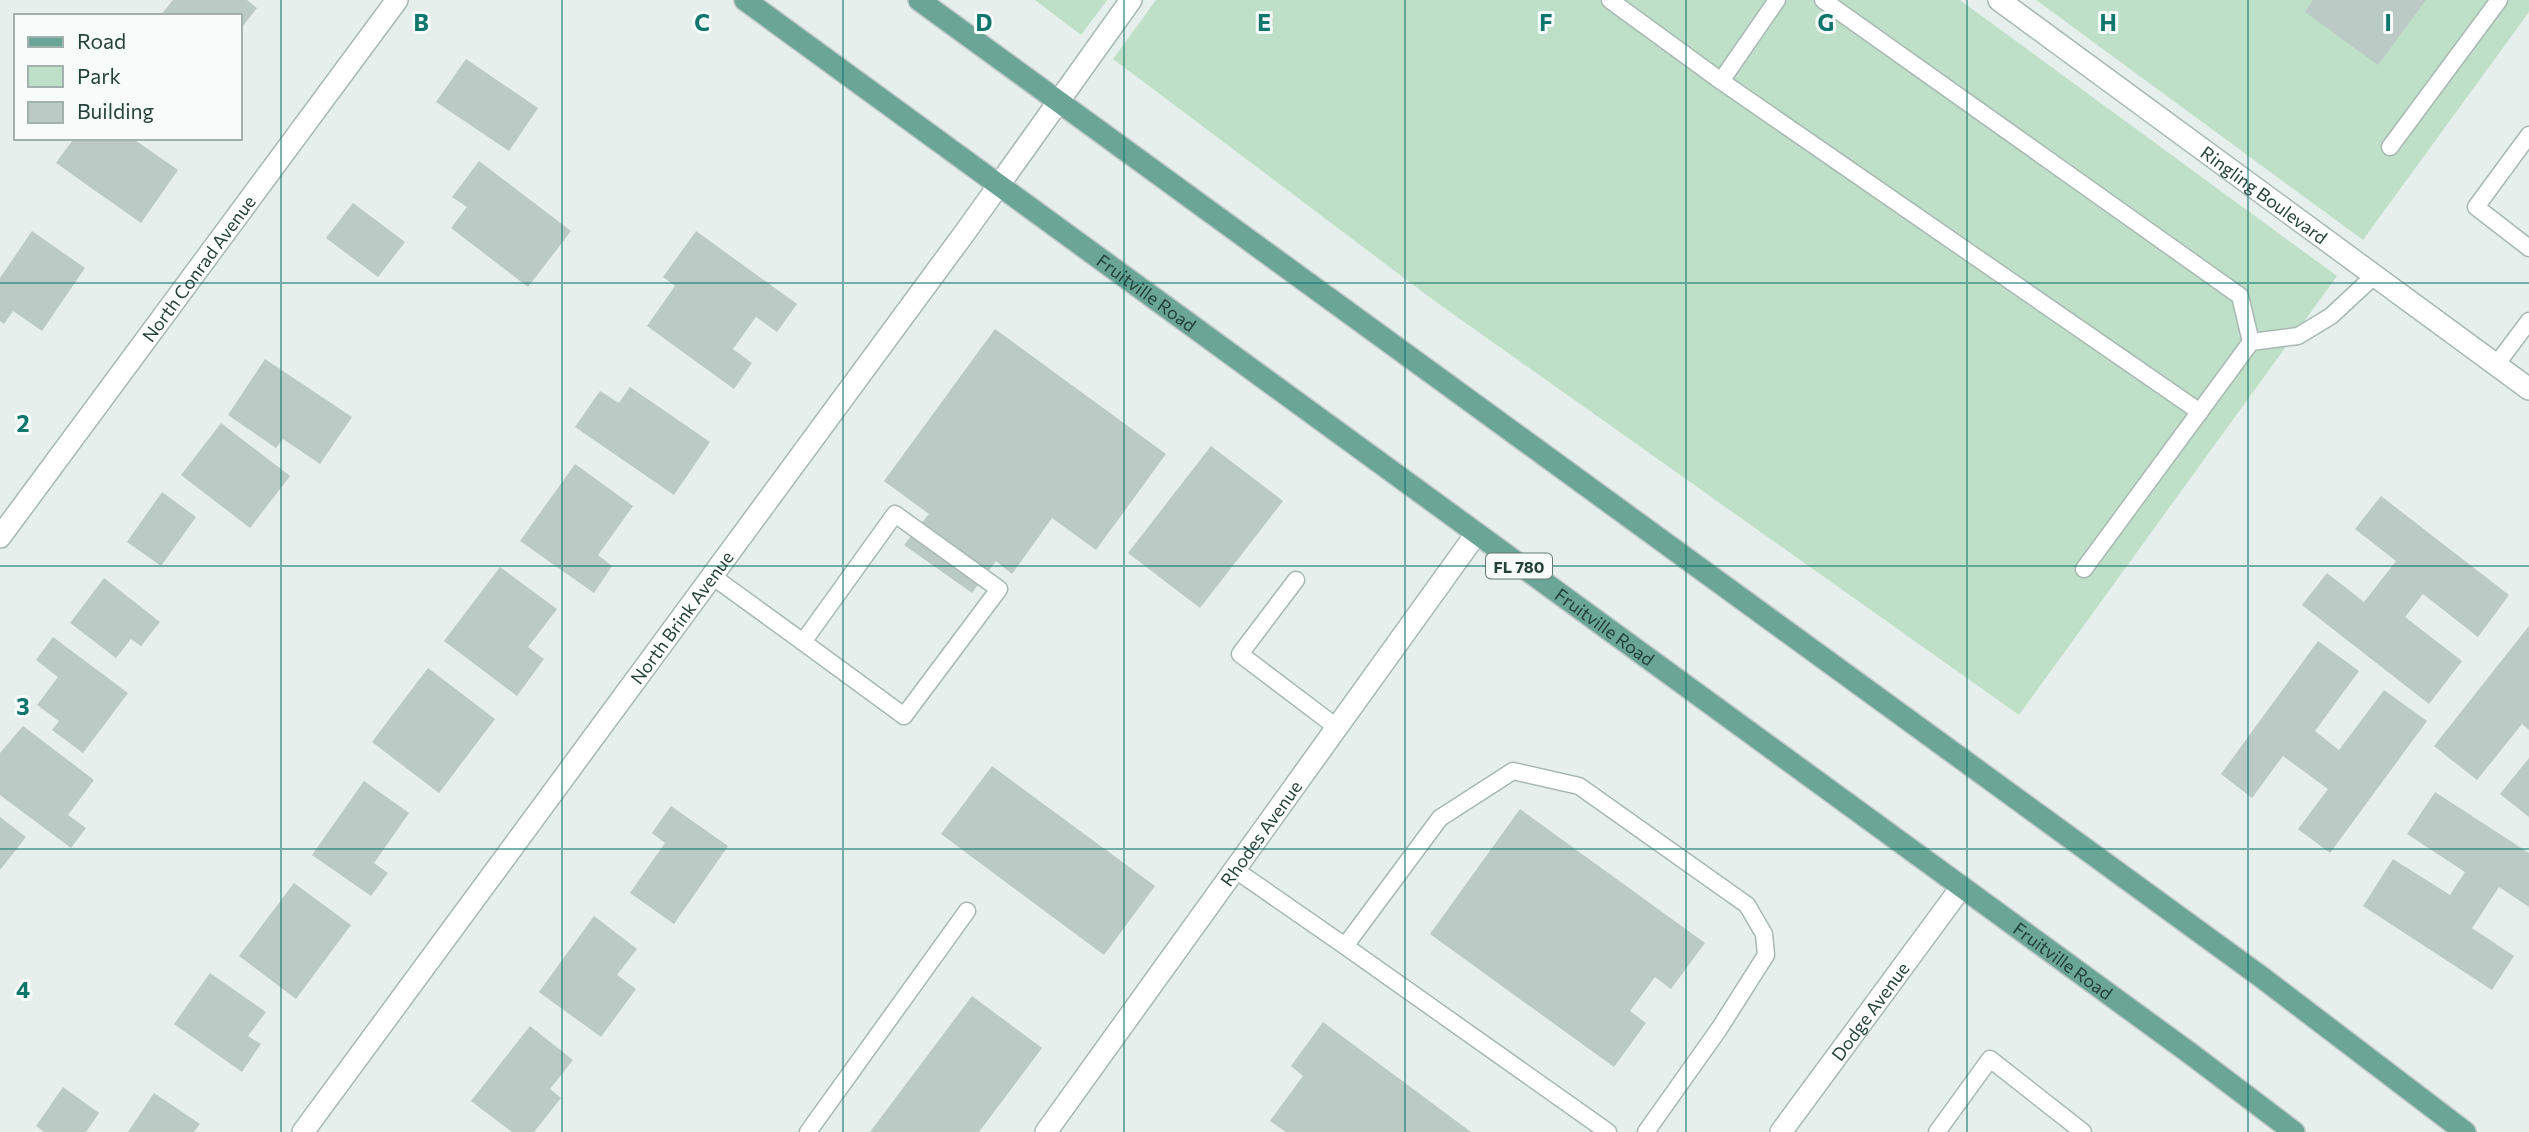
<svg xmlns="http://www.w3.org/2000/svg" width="2529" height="1132" viewBox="0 0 2529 1132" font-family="Commissioner,sans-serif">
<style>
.green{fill:#bfe0c8}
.building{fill:#bbcac4}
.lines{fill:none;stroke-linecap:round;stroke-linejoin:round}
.lane-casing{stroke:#a8b8b2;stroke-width:19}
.street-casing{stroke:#a8b8b2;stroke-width:24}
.primary-casing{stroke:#c2cac8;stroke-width:24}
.lane{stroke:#fff;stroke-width:16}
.street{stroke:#fff;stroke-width:21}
.primary{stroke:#6aa596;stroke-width:21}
.grid{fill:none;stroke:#0f766e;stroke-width:2;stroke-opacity:0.55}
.labels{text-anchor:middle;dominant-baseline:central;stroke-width:6;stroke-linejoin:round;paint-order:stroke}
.shield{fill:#f7fbf9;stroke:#637a73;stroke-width:2}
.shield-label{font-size:16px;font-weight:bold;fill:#24423a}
.street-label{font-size:18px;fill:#24423a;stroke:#f7fbf9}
.grid-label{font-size:23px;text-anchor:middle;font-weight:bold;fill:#0f766e;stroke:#f7fbf9;stroke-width:6;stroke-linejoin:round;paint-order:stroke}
</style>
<rect width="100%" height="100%" fill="#e6efeb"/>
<g class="green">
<polygon points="1035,0 1107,0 1081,35"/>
<polygon points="1156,0 1960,0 2337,276 2019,715 1436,302 1113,59"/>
<polygon points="2036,0 2529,0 2529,12 2363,240"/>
</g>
<g class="building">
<polygon points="173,0 247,0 257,8 240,30 240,16 160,16"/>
<polygon points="2313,0 2426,0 2378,65 2305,12"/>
<polygon points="466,59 538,108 509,151 436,102"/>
<polygon points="68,138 132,138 178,170 141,223 56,163 72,141"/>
<polygon points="479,161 571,231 528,287 451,228 467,207 452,197"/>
<polygon points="353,203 405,242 378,277 326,238"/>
<polygon points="32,231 85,268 42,331 13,311 4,324 0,321 0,278"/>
<polygon points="696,231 797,304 777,332 756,317 733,349 752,363 734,389 647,326 675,286 663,277"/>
<polygon points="995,329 1166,454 1096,550 1052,518 1012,574 996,561 972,593 904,545 929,514 884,481"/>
<polygon points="265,359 352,417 320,464 283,439 276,448 228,415"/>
<polygon points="630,387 710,442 674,495 575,427 600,391 619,403"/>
<polygon points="221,423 290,476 250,528 181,475"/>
<polygon points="1211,446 1283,501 1200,608 1128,553"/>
<polygon points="575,464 633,506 598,555 612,566 594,593 520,541"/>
<polygon points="162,492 196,517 161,566 127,542"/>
<polygon points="2381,496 2509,595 2478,637 2423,594 2405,617 2462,661 2429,704 2302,605 2327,573 2364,602 2396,561 2355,529"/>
<polygon points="500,567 557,609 528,647 544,659 517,696 444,641"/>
<polygon points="104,578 160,622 141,646 131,639 116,658 70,623"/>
<polygon points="2529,626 2529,730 2522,724 2477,780 2434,746"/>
<polygon points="53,637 128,693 83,753 52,730 59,721 37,705 58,677 36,660"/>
<polygon points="2318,641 2359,671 2315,731 2339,750 2384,690 2427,721 2330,853 2298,829 2328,789 2283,756 2252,798 2221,774"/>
<polygon points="428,668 495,719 439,793 372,742"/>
<polygon points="23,726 94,780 68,815 86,828 71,848 0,795 0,753"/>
<polygon points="2529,758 2529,817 2500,794"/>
<polygon points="992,766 1155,886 1104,955 941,834"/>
<polygon points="364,781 409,813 374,863 388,873 371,896 312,855"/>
<polygon points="2435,792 2529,853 2529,907 2499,887 2472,928 2514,956 2492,990 2363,906 2393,859 2450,895 2465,872 2407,834"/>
<polygon points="671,806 728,846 674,924 630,893 665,843 652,833"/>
<polygon points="1520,809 1705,943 1671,989 1655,977 1630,1011 1646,1023 1614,1067 1430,934"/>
<polygon points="0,817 26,837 0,870"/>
<polygon points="294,883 351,925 296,999 239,956"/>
<polygon points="594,916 637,949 617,975 636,989 601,1037 539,992"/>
<polygon points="210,973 266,1012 248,1036 261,1044 242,1072 174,1024"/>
<polygon points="972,996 1042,1048 979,1132 870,1132"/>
<polygon points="1323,1022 1471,1132 1286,1132 1270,1121 1303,1076 1291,1066"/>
<polygon points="530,1026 573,1060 550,1089 561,1098 534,1132 512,1132 471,1101"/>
<polygon points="63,1087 99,1113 86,1132 44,1132 36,1126"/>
<polygon points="154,1093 200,1124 194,1132 128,1132"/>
</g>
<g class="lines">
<g class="lane-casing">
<g id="lane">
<polyline points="1610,0 1721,81 1777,0"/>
<polyline points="1823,0 2240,296 2251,342 2298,336 2331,316 2374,276"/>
<polyline points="1721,81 2200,412"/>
<polyline points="2529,135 2476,207 2529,248"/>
<polyline points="2390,147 2499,0"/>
<polyline points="2496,365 2529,321"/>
<polygon points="895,514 999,589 904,716 803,642"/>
<polyline points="2084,569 2251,342"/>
<polyline points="712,576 803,642"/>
<polyline points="1296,580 1240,654 1335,726"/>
<polyline points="1234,869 1345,946"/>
<polyline points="808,1132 967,911"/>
<polyline points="1608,1132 1345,946 1440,818 1513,771 1579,786 1747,905 1764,934 1766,955 1719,1029 1646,1132"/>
<polyline points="1937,1132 1990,1059 2083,1132"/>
</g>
</g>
<g class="street-casing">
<g id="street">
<path id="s1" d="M 1999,0 L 2529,389"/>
<path id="s2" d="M 0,537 L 397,0"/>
<path id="s3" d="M 303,1132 L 966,231 L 1131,0"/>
<path id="s4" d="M 1046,1132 L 1476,534"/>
<path id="s5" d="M 1781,1132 L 1960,889"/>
</g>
</g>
<g class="primary-casing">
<g id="primary">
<path id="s6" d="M 745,0 L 2191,1054 L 2294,1132"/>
<polyline points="919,0 2260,976 2465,1132"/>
</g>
</g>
<use href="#lane" class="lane"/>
<use href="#street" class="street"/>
<use href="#primary" class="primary"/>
</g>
<path class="grid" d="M 281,0 L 281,1132M 562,0 L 562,1132M 843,0 L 843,1132M 1124,0 L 1124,1132M 1405,0 L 1405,1132M 1686,0 L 1686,1132M 1967,0 L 1967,1132M 2248,0 L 2248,1132M 0,283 L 2529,283M 0,566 L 2529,566M 0,849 L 2529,849"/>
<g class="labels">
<rect class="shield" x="1486" y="553.5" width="66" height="25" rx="5"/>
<g class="shield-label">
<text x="1519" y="566">FL 780</text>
</g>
<g class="street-label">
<text stroke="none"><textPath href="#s1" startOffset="329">Ringling Boulevard</textPath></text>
<text stroke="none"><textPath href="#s2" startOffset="334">North Conrad Avenue</textPath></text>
<text stroke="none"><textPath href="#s6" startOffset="497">Fruitville Road</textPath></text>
<text stroke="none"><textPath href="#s3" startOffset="639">North Brink Avenue</textPath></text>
<text stroke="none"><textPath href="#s6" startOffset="1064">Fruitville Road</textPath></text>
<text stroke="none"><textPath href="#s4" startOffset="368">Rhodes Avenue</textPath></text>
<text stroke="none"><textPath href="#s6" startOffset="1631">Fruitville Road</textPath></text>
<text stroke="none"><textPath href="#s5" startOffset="150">Dodge Avenue</textPath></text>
</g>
</g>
<g class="grid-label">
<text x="421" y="31">B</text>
<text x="702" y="31">C</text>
<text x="984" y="31">D</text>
<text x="1264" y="31">E</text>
<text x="1546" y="31">F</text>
<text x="1826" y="31">G</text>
<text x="2108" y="31">H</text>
<text x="2388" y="31">I</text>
<text x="23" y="432">2</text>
<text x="23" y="715">3</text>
<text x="23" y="998">4</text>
</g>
<rect x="14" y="14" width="228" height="126" fill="#f7fbf9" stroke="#a3b1ad" stroke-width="2"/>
<rect x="28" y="37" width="35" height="10" fill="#6aa596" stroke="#a3b1ad" stroke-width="2"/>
<text x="77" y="49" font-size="21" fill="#24423a">Road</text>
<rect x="28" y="66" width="35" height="21" fill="#bfe0c8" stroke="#a3b1ad" stroke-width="2"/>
<text x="77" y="84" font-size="21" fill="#24423a">Park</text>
<rect x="28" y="102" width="35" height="21" fill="#bbcac4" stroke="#a3b1ad" stroke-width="2"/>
<text x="77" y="119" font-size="21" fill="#24423a">Building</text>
</svg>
